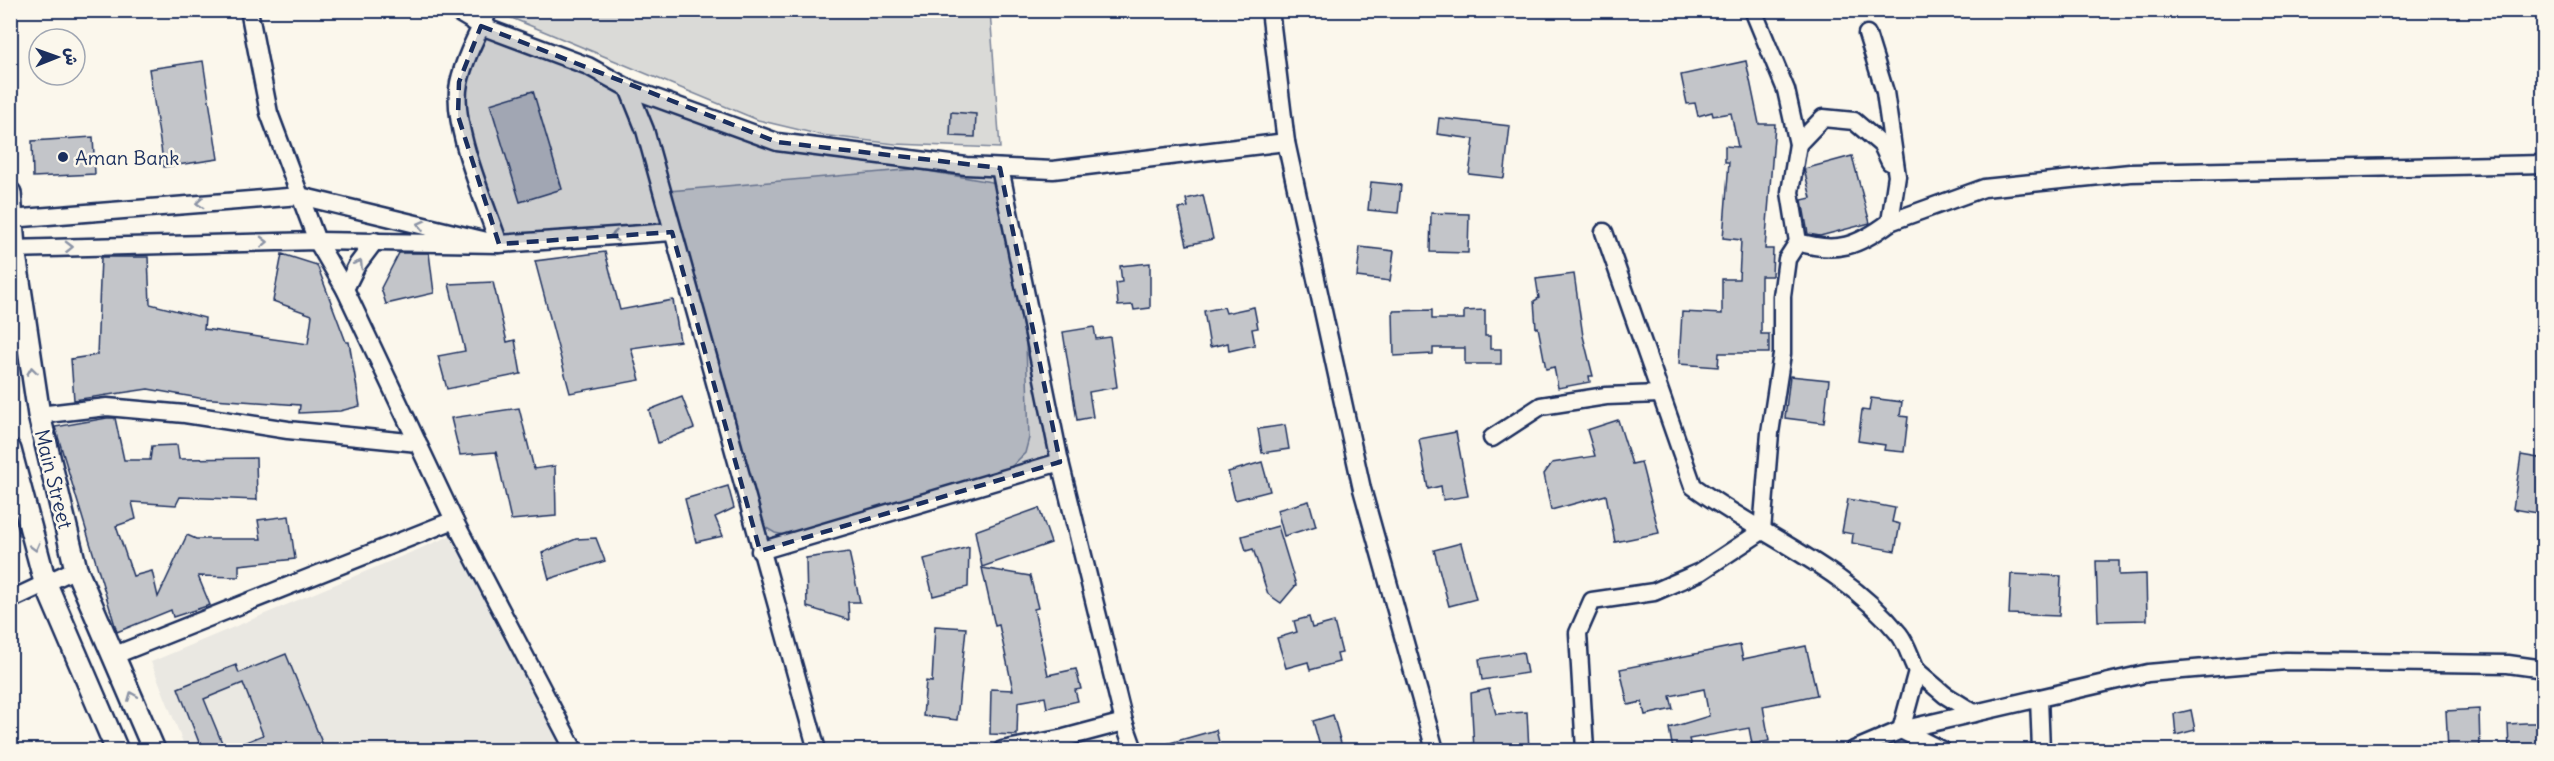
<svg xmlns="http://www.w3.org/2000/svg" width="2554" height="761" viewBox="0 0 2554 761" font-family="Delius,'Playpen Sans Arabic',sans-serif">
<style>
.built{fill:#eae8e2}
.green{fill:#dadad7;stroke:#7a849a;stroke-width:1.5}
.building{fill:#c3c5c9;stroke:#1b2f5e;stroke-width:1.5}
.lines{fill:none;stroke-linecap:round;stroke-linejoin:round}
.minor-casing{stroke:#1b2f5e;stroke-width:21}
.tertiary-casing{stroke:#1b2f5e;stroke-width:26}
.minor{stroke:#fbf7ec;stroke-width:16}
.tertiary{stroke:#fbf7ec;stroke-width:21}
.oneway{stroke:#8b93a5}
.marked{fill:#1b2f5e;fill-opacity:0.2;stroke:#1b2f5e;stroke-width:4.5;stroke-dasharray:12 8;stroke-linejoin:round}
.poi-dot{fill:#1b2f5e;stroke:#fbf7ec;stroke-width:2}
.labels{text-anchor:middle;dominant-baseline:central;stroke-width:5;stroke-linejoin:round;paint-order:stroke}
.poi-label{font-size:20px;fill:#1b2f5e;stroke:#fbf7ec;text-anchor:start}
.street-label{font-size:20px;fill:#1b2f5e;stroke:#fbf7ec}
</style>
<rect width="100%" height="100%" fill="#fbf7ec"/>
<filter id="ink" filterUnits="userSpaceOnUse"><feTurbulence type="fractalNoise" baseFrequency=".0167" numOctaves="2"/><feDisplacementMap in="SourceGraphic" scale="12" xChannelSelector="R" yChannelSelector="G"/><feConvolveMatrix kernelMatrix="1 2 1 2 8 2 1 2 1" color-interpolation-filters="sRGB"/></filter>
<g filter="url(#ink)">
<polygon class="built" points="457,533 564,750 186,750 151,662"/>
<g class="green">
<polygon points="510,10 990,11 1000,148 895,144 821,135 758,120 507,16"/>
<polygon points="916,169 997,183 1026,344 1029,438 1025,453 1008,470 789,536 775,533 763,526 669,191"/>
</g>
<g class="building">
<polygon points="203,61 218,159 164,167 149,69"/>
<polygon points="1746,61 1759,124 1775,124 1765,249 1773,249 1772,276 1761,276 1761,334 1769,334 1769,353 1719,353 1718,367 1679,364 1682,312 1722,314 1722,279 1739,279 1741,240 1723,238 1729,162 1725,162 1725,146 1738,147 1731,113 1713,116 1712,112 1698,116 1695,103 1687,104 1681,75"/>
<polygon points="533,91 562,189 520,202 490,104"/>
<polygon points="951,112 976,114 975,137 950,136"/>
<polygon points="1439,118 1510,126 1504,178 1469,174 1474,139 1437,134"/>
<polygon points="93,137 95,174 33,177 32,141"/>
<polygon points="1852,156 1870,223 1820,236 1808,234 1802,200 1811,198 1804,169"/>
<polygon points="1371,182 1401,185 1398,213 1368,210"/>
<polygon points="1203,195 1213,239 1187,245 1179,209 1188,207 1186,199"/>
<polygon points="1431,213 1469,214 1468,253 1430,252"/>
<polygon points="1360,247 1394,251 1390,281 1357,277"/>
<polygon points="605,252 620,310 673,300 680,341 631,348 640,380 570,393 535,261"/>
<polygon points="399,253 429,253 434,293 386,304 381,288"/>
<polygon points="282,254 317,265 346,342 349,342 360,406 340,411 299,413 300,405 199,398 148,389 74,400 71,359 97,355 101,257 148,257 150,304 205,318 204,329 308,344 312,315 273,301"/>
<polygon points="1150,263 1150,308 1134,310 1133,305 1118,306 1116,283 1122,282 1120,266"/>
<polygon points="1574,274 1583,336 1593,376 1589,376 1590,382 1558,388 1554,367 1546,369 1538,327 1536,328 1534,301 1539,298 1536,279"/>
<polygon points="493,282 507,342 515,340 521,374 447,389 438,356 465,351 449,284"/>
<polygon points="1224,307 1226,313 1254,307 1258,328 1252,329 1255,345 1229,351 1228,343 1210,347 1204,311"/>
<polygon points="1432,310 1432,319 1464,319 1464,311 1485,310 1485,336 1490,336 1490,349 1501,349 1501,364 1465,364 1465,348 1433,348 1433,354 1394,356 1393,311"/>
<polygon points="1094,327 1096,339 1110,337 1117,387 1089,392 1093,417 1077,420 1063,332"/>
<polygon points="1790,376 1829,380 1824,423 1785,418"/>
<polygon points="682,397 694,428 658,443 649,410"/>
<polygon points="1871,398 1902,402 1900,416 1908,417 1904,452 1884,450 1885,445 1858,441 1862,410 1869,411"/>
<polygon points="519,408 534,469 555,466 556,516 511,520 496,452 460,455 451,418"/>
<polygon points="107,418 115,418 124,460 150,460 152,446 177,445 179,459 256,458 257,500 180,497 176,505 132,502 136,519 116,526 133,576 152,571 158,597 187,535 196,539 261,539 258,520 289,516 295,559 239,565 239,577 198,576 210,605 173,617 171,610 117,632 55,427"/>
<polygon points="1618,420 1632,464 1641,462 1659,533 1615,542 1606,495 1551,510 1544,474 1552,463 1595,456 1587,430"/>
<polygon points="1285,425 1289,449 1262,453 1258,429"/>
<polygon points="1456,432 1468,496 1443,500 1441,486 1428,489 1419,439"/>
<polygon points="2521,455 2544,459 2544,514 2513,509"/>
<polygon points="1262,462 1270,491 1235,500 1228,472"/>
<polygon points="728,486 734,508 715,517 723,536 696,542 685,499"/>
<polygon points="1848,499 1895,508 1892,522 1900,524 1895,551 1852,543 1853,534 1842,532"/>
<polygon points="1309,501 1316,526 1284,536 1277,510"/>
<polygon points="1039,508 1051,543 982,567 975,531"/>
<polygon points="1278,526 1296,585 1281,603 1268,594 1253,549 1246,551 1242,536"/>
<polygon points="596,538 605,561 549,579 542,553 576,539"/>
<polygon points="1461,543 1476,599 1449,606 1434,550"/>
<polygon points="969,547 968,587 933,596 924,559"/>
<polygon points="849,552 860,602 848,602 849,620 807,607 806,558"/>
<polygon points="2096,561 2119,561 2119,575 2146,574 2147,620 2098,621"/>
<polygon points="982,568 1030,576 1038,608 1034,609 1048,675 1076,669 1081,689 1075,690 1078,701 1047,708 1045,697 1018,702 1017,735 990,734 991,689 1013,690 999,625 995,626"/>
<polygon points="2011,574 2061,576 2059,616 2009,614"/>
<polygon points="1309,617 1312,628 1334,622 1342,653 1337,654 1339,662 1310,670 1308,662 1286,668 1277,638 1297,632 1294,621"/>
<polygon points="935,626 966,628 957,720 923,716 926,681 932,682"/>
<polygon points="1740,645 1743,659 1806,646 1817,695 1763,706 1769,741 1752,744 1749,728 1689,739 1692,750 1673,750 1669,728 1709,716 1704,689 1670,696 1673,709 1645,715 1642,702 1628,705 1620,669"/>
<polygon points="1523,652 1527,673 1482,680 1479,659"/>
<polygon points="286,654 325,750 227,750 263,735 243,683 204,699 225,750 202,750 178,688 236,665 239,673"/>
<polygon points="1489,689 1496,714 1527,712 1529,750 1474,750 1471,693"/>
<polygon points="2479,709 2480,750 2448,750 2446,711"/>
<polygon points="2191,710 2195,730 2176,735 2174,714"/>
<polygon points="1333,715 1343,750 1321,750 1313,721"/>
<polygon points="2525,723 2544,723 2544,750 2509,750 2508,724"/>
<polygon points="1216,730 1221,750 1160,750 1159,746"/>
</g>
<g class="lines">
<g class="minor-casing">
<g id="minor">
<polyline points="249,10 269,113 317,241 345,289 454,520 574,750"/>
<polyline points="454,10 481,26 588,66 628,88 645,130 817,750"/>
<polyline points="1270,10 1286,142 1362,489 1435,750"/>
<path d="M 1753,10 L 1786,90 L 1798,144 L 1790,192 L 1798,242 C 1837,254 1858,246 1890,222 L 1897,176 L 1885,92 L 1867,34"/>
<polyline points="628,88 777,142 966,166 1053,170 1286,142"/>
<polyline points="1798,144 1823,118 1854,121 1882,145 1890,162"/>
<polyline points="1000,168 1060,462"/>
<polyline points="10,219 300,196 499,244 672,232"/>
<polyline points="1890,222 1984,188 2130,173 2544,164"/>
<path d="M 1604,232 L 1693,486 C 1761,536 1845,567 1899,634 C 1907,644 1911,660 1917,671 L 1901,730 L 1941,750"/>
<path d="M 10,249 L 317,241 L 499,244 C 485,202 450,125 459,83 C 464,59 478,33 489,10"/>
<polyline points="345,289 357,265 375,241"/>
<polyline points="39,415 107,407 185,414 288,430 418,443"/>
<polyline points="1492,438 1541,406 1606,396 1659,394"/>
<polyline points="760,551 1060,462 1124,722 1134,750"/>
<polyline points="10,600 76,569"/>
<polyline points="115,655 454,520"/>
<polyline points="1917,671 1945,695 1974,713"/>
<polyline points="2039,698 2041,750"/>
<polyline points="1002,750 1064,738 1124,722"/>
<polyline points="1585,750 1578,633 1592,601 1654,592 1700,572 1762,531 1770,433 1782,354 1782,296 1787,259 1798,242"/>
<polyline points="1854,750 1901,730 2148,673 2286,661 2508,664 2544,669"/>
</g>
</g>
<g class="tertiary-casing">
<g id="tertiary">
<polyline points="10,193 14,248 39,415 76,569 154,750"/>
<polyline points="10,450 45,582 117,750"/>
</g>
</g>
<use href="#minor" class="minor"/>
<use href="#tertiary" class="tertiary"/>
</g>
<defs><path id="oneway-chevron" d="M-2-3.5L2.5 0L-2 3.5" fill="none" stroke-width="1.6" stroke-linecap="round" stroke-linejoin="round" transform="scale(1.5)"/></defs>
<g class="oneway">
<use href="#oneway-chevron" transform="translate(200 203) rotate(176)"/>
<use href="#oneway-chevron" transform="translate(421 225) rotate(-166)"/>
<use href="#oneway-chevron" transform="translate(614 236) rotate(176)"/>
<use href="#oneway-chevron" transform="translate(264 242) rotate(-1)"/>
<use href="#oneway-chevron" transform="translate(69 247) rotate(-1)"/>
<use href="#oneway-chevron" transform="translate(359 264) rotate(-58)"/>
<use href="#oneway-chevron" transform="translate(32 371) rotate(-98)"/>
<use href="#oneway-chevron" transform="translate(35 547) rotate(75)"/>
<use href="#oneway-chevron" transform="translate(132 696) rotate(-112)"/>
</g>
</g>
<path class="marked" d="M 481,26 L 777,142 L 1000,168 L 1060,462 L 760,551 L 672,232 L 499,244 L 458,116 L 459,82 Z"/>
<circle class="poi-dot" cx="63" cy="157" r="6"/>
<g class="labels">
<g class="poi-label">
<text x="75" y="157">Aman Bank</text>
</g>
<g class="street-label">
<text transform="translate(54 479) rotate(76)">Main Street</text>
</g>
</g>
<rect width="2554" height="761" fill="none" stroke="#fbf7ec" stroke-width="36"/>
<rect x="18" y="18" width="2518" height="725" fill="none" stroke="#1b2f5e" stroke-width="2" filter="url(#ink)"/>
<g transform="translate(57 57) rotate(89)"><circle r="28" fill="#fbf7ec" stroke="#a1a7b3" stroke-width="1.5"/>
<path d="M0-4.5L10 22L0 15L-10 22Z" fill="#1b2f5e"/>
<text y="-9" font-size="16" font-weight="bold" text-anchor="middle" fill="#1b2f5e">ش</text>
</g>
</svg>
